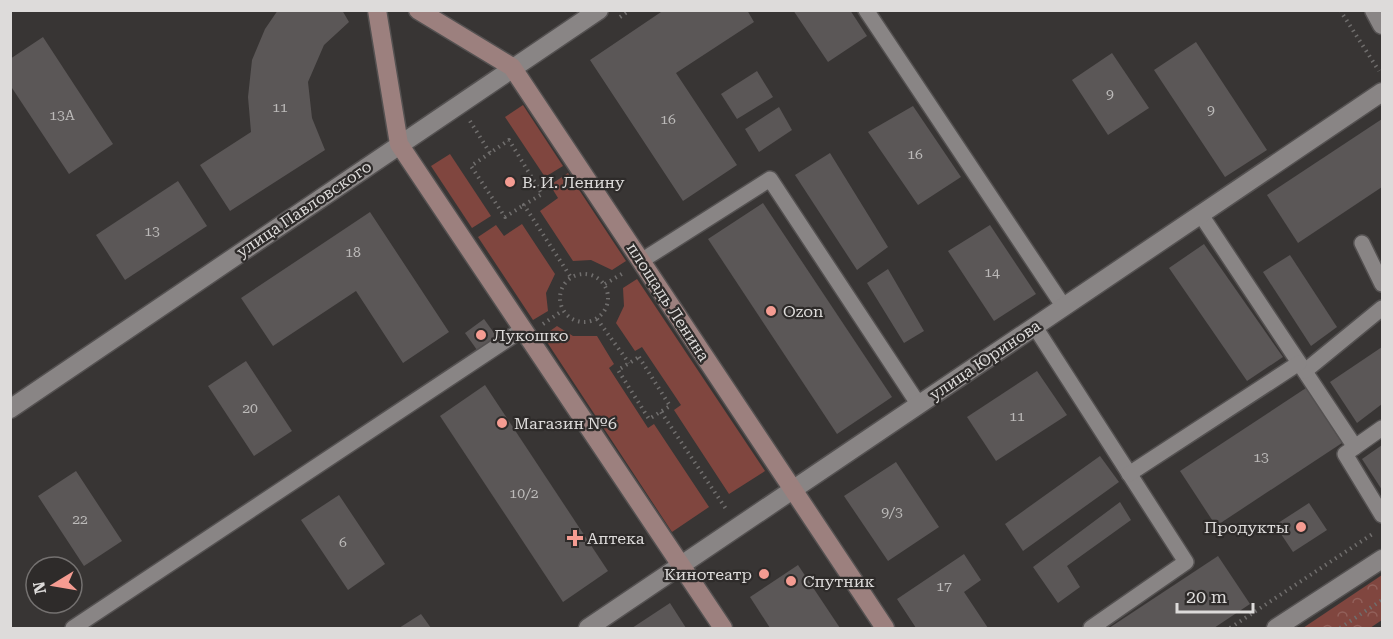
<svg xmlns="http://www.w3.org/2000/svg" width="1393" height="639" viewBox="0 0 1393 639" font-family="'Roboto Serif',serif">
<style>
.grass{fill:#80463f}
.forest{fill:url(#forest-crowns)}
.building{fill:#5b5757}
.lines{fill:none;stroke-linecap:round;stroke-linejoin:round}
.lane-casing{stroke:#545151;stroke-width:18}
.street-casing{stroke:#545151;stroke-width:21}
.secondary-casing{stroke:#545151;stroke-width:21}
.path{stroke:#706e6d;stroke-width:4;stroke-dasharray:1.5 4.5;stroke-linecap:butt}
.lane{stroke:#898585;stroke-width:15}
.street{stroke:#898585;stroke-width:18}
.secondary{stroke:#9c807e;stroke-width:18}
.poi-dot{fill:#f59c92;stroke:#2e2b2a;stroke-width:2}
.labels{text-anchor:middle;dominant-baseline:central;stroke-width:4.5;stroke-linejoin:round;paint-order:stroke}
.number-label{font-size:14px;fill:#bcbab9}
.poi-label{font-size:16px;fill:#dddbda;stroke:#2e2b2a;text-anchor:start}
.street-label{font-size:16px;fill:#dddbda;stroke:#2e2b2a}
</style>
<defs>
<pattern id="forest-crowns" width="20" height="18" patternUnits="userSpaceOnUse" patternTransform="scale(1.5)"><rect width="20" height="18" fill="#80463f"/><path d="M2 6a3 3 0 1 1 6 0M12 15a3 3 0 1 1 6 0" fill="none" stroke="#92605a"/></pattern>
</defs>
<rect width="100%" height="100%" fill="#383534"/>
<g class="grass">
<polygon points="523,105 563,166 545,177 505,117"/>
<polygon points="450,154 491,216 472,228 431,166"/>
<polygon points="568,173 626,261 612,270 591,260 573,261 540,211 558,198 550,185"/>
<polygon points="522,224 555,274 546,293 548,311 533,320 478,237 496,225 504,236"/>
<polygon points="637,279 765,471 729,494 674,410 681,405 642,347 635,351 616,323 624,306 623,288"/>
<polygon points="557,326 573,336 597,336 614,364 609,368 648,428 654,424 709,507 672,532 543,336"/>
</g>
<polygon class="forest" points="1382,575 1382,620 1370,628 1303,628"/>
<g class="building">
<polygon points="278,10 342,10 349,22 324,45 308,82 312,118 325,150 230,211 200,165 251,132 248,97 252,60 265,29"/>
<polygon points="664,10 747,10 754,22 676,73 737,165 683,201 590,60"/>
<polygon points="793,10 850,10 867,36 828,62"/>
<polygon points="43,37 113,144 69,174 10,85 10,59"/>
<polygon points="1196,42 1267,150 1225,177 1154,70"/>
<polygon points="1112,53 1149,108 1108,135 1072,80"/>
<polygon points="757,71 773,97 737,119 721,94"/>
<polygon points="913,106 961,177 918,205 868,132"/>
<polygon points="779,107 792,130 759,152 745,129"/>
<polygon points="1382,119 1382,187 1298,243 1267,195"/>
<polygon points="830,153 888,247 857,270 795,175"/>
<polygon points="178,181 207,226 125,280 96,235"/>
<polygon points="763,203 892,397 837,434 708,239"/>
<polygon points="370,212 449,332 403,363 356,291 273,346 241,298"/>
<polygon points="990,225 1036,294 994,321 948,251"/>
<polygon points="1204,244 1283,357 1247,381 1169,268"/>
<polygon points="1290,255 1337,327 1311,346 1263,272"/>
<polygon points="888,269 924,331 904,343 867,283"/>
<polygon points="484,319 497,337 477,350 465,333"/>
<polygon points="1382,347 1382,404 1357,423 1330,382"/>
<polygon points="246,361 292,431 254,456 208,386"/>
<polygon points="1037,371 1067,415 996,461 967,417"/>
<polygon points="485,385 608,571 563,602 440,416"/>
<polygon points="1306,388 1342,443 1216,526 1180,471"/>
<polygon points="1382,445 1382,490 1362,459"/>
<polygon points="1100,456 1119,482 1023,551 1005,524"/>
<polygon points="896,462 939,527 888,561 844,496"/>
<polygon points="76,471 122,541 84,566 38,496"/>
<polygon points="339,495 385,564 348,590 301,520"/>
<polygon points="1120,502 1131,520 1067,566 1080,587 1058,603 1033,567"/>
<polygon points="1309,503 1327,530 1293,552 1275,525"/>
<polygon points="964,554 981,580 964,592 988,628 916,628 897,599"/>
<polygon points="1218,556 1250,604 1214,628 1109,628"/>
<polygon points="798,565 840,628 770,628 750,597"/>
<polygon points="670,603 686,628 632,628"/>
<polygon points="421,614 431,628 399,628"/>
</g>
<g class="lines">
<g class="lane-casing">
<g id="lane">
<polyline points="866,10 1064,307"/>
<polyline points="1201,215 1355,447"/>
<polyline points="1362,243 1382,284"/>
<polyline points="641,261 770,179 919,405"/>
<polyline points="1035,327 1186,562 1091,628"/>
<polyline points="1305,371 1382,308"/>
<polyline points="1382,428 1345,454 1382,515"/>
<polyline points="1129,474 1299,363"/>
<polyline points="73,628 523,329"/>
</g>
</g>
<g class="street-casing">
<g id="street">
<polyline points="1374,10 1382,25"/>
<polyline points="10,409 599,10"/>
<polyline points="588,628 1382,92"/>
<polyline points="1276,628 1382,559"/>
</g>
</g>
<g class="secondary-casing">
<g id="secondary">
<polyline points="377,10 399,144 723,628"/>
<polyline points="418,10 512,67 885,628"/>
</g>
</g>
<g class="path">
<polyline points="1340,10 1379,71"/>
<polyline points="620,17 630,10"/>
<polyline points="470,121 490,153 509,140 542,194 524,205 570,276"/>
<polyline points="490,153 471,166 505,217 524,205"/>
<circle cx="584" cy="298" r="24"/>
<polyline points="605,284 625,272"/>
<polyline points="597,319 629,363"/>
<polyline points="543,324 562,311"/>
<polygon points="639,357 670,406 649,419 618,370"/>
<polyline points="661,412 726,509"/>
<polyline points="1230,628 1374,533"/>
<polyline points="1340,628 1382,600"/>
</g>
<use href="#lane" class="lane"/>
<use href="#street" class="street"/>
<use href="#secondary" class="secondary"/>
</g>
<g class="poi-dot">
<circle cx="510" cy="182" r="6"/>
<circle cx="771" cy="311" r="6"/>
<circle cx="481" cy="335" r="6"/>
<circle cx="502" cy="423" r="6"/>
<circle cx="1301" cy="527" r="6"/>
<path d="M572 529h6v6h6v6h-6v6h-6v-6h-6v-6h6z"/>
<circle cx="764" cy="574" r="6"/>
<circle cx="791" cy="581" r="6"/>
</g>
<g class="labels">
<g class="number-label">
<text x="1110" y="94">9</text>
<text x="280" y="107">11</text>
<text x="1211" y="110">9</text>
<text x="62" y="115">13А</text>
<text x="668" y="119">16</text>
<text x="915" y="154">16</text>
<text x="152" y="231">13</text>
<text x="353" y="252">18</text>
<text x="992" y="272">14</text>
<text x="250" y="408">20</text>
<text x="1017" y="416">11</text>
<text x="1261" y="457">13</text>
<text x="524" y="493">10/2</text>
<text x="892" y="512">9/3</text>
<text x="80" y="519">22</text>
<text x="343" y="542">6</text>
<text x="944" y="586">17</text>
</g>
<g class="poi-label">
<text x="522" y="182">В. И. Ленину</text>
<text x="783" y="311">Ozon</text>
<text x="493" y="335">Лукошко</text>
<text x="514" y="423">Магазин №6</text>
<text x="1289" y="527" text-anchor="end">Продукты</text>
<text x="587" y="538">Аптека</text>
<text x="752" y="574" text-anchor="end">Кинотеатр</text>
<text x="803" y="581">Спутник</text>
</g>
<g class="street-label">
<text transform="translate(304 209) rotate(-34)">улица Павловского</text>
<text transform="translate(668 302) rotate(57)">площадь Ленина</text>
<text transform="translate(985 360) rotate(-34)">улица Юринова</text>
</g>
</g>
<rect width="1393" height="639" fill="none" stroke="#dddbda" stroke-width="24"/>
<g transform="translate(54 585) rotate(259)"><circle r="28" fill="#2e2b2a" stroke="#747170" stroke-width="1.5"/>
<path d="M0-4.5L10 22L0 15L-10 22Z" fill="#f59c92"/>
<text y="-9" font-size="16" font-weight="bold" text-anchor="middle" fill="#dddbda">N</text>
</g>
<path d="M1177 603v9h76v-9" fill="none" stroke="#dddbda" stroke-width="3"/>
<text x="1186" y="603" font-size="18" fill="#dddbda" stroke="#2e2b2a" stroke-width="4.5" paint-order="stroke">20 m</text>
</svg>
